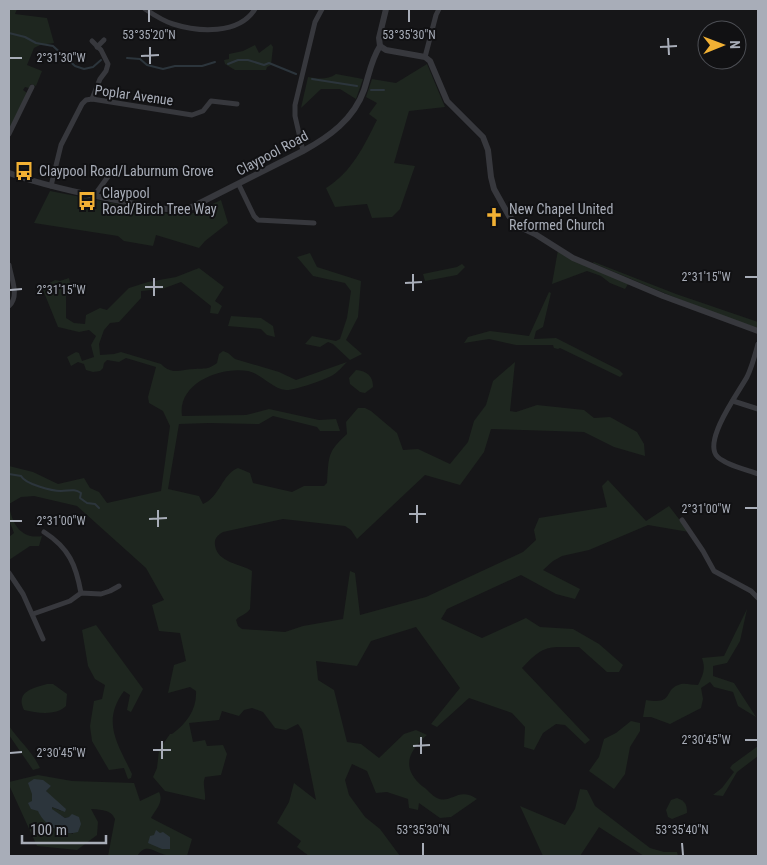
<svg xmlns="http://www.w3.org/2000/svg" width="767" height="865" viewBox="0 0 767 865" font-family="'Roboto Condensed',sans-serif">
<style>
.green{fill:#1e261f;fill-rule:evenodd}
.water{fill:#2c353c}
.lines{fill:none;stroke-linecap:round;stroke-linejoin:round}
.stream{stroke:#2c353c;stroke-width:2}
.minor{stroke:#37383d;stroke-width:5}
.tertiary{stroke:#37383d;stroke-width:6}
.ticks{fill:none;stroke:#a8adb8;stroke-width:2}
.labels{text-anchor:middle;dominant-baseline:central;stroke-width:4;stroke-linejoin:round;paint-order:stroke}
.street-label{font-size:14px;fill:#a8adb8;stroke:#111113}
.poi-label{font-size:14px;fill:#a8adb8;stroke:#111113;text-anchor:start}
.ticks-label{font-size:12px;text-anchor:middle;fill:#a8adb8;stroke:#111113;stroke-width:4;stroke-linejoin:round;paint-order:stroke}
</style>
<rect width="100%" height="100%" fill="#161618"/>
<g class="green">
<polygon points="9,9 17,9 15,14 47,18 54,43 40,45 34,48 27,65 42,71 36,86 31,84 29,88 25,87 23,90 27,93 9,130"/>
<polygon points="271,44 273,47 271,65 267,67 266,70 235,70 225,64 224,60 229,59 229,54 243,51 255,45 259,53"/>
<path d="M 427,64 L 445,107 L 409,111 L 394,163 L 415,166 L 400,209 L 392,217 L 372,218 L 367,204 L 335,207 L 326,188 C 352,172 364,146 377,120 L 369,114 L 377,103 L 366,97 L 372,79 L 396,83 Z"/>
<path d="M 336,74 L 363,79 L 356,99 L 340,89 L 321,89 L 301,108 L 308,77 C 319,79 327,80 336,74 Z"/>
<polygon points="50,191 175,215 193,213 221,200 228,223 205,241 199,248 156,235 153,246 124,241 118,236 34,223"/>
<polygon points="558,250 628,284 625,289 610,283 601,276 587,271 552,284"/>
<polygon points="310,253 317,267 361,281 358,317 346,340 362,354 350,360 333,344 328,342 320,347 305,344 312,336 336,341 340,339 347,318 351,291 345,283 313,276 297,257"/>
<path d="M 594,262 L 676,294 L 758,322 L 758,328 C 702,310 648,286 593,263 Z"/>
<polygon points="462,264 465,267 457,275 425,281 423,274 457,267"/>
<path d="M 199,268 L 224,287 L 215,301 L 222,306 L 218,314 L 210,313 L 211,306 L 181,282 L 162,289 L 141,291 L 141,298 L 119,322 L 110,323 L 104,330 L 99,344 L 100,355 L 114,354 L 121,352 L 161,364 C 173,376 181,369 195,369 C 207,368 207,370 217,363 L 219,354 L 223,351 L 228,353 L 235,359 L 279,372 L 296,380 L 347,362 C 343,366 338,372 333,375 C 327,379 293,391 286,390 C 272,389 262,374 248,371 C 221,366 177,383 182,416 L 246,415 L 269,409 L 319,420 L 336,419 L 340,431 L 320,431 L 317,427 L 273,416 L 259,424 L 209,423 L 179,424 L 168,489 L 199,496 L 203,504 C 220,497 222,474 238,468 L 250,473 L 253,483 L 292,492 L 304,486 L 324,486 L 327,483 C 329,456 327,452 347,434 L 346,422 L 358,408 L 365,408 L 371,411 L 397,433 L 403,450 L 418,449 L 450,464 L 468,442 L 474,421 L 486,405 L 493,381 L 515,362 L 510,411 L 516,412 L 537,405 L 584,410 L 594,418 L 610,417 L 637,432 L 644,444 L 645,456 L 614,447 L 584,432 L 491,429 L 484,452 L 460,485 L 425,475 L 357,539 L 351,530 L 345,526 L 283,519 L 223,532 C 218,535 214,538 215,545 C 217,563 242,564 252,571 L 250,609 C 246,615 240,615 236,620 L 238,626 L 242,629 L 285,632 L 303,626 L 343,619 L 350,571 L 355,573 L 360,615 L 426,597 L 523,552 L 536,540 L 534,530 L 539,518 L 607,507 L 602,486 L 608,480 L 646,521 L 669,506 L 689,532 L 648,525 L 589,550 L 562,556 L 553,561 L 543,570 L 580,589 L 575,599 L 556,594 L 521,575 L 447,609 L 441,619 L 482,638 L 526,618 L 540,627 L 573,629 L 599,644 L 623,665 L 619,672 L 607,672 L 579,647 C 548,647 544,644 522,668 L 590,740 L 585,744 L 565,725 L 556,724 L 543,733 L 534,750 L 524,747 L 525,727 L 512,713 L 469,698 L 437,727 L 431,724 L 460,688 L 416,627 L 371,641 L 357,666 L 316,661 L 318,680 L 334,690 L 347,742 L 361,744 L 379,758 L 404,734 L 416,730 L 427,735 C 408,752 401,767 422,786 C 427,789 432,796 437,798 C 451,805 458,786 477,799 L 451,817 L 440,818 L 419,803 L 418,810 L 409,808 L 408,799 L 387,792 L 376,793 L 367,771 L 352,764 L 345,780 L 349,795 L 365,817 L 380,829 L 400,856 L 309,856 L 297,847 L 301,841 L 277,823 L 289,802 L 294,783 L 316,800 L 302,730 L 298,724 L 286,730 L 275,728 L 263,712 L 252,708 L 244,710 L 239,716 L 222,711 L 219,720 L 189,723 L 193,742 L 205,740 L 207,746 L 223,745 L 227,754 L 221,775 L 205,777 C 202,785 206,792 205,800 L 165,791 L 153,777 L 157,768 L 159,750 L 170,734 L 172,734 C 187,723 197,709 196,691 L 190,687 L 168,693 L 174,665 L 186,661 L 180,633 L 159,631 L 152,605 L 164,600 L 146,568 L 77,506 L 34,496 L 21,497 L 9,504 C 11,523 21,540 42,536 L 39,546 L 30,546 L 9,560 L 9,537 L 14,533 L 9,520 L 9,466 L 33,472 L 58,484 L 84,478 L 90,488 L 99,492 L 107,503 L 161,491 L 170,426 L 163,411 L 149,403 L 148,397 L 156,367 L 126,358 L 119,362 L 107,360 L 104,363 L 103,368 L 100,371 L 93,372 L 86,370 L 84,364 L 78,362 L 71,366 L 67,357 L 76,352 L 79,353 L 82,361 L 94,357 L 91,345 L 96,336 L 89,330 L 79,332 L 58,327 L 43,290 L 46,285 L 55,280 L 60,281 L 69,278 L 71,287 L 66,296 L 66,318 L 74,323 L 85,324 L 86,315 L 100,308 L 107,310 L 129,288 L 148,282 L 176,277 Z"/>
<polygon points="549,292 551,293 543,327 536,331 534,339 556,338 619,370 623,374 620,377 560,348 558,349 554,348 553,345 516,345 489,339 464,343 468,337 490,331 529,336"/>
<polygon points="231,316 261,318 273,326 275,337 267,335 261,329 228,326"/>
<path d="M 356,370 C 367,371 373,376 373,387 L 365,393 L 360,392 L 350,384 L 349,378 Z"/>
<path d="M 747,609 L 740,641 L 727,663 L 713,666 L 713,676 L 734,683 L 756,717 L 738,706 L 733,692 L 714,687 L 710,682 L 701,688 L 703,699 L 701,708 L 670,724 L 651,717 L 643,717 L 646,700 C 676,705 662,689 681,684 C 686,683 692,685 698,685 C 703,675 706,669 702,658 L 724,656 Z"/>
<path d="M 96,625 L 143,689 L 131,712 L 127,710 L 130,695 L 124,691 C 101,722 118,744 132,774 L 131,778 L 128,779 L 124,768 L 109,770 L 92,741 L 90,726 L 94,701 L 102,699 L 105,685 L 95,679 L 88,666 L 82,630 Z"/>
<path d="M 47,684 L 53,684 L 67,694 L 66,706 C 56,716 37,713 24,710 C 15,691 34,688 47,684 Z"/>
<polygon points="631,721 640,723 640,731 630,747 625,774 614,789 589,771 599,757 604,739 616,733"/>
<path d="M 9,726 C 20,742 32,751 40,768 L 33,770 L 9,735 Z"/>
<polygon points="758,746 758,756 737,772 723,796 713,795 722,788 734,772 730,768 732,765"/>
<path d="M 38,775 L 72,781 L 134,783 L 140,801 L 159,792 C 164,802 156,809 151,818 L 192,839 L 187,856 C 180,856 172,857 166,855 C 153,852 147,842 137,856 L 108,856 L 115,819 C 111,809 100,810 91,809 L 98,822 L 97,835 L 77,850 L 37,846 L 9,785 L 9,782 ZM 51,786 L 46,791 L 61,811 L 52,807 L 51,809 L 65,818 L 69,817 L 73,834 L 54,829 L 32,801 L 32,794 Z"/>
<polygon points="580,789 587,790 595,806 650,848 664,852 677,852 678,856 644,856 599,827 580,856 543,856 520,806 565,825 575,809"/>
<path d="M 677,798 C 685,801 687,804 687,813 L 672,819 L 668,817 L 666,810 L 671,800 Z"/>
</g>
<g class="water">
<path d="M 34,779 L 43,780 L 51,786 L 46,791 L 66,809 L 65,812 L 52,807 L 52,809 L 65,818 L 69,817 L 72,814 L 79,817 L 81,824 L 78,832 C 63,837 44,825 38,811 L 31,809 L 28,803 L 32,801 L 32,794 L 28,783 Z"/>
<polygon points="156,830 160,833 163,832 170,837 170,849 162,849 148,843 150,836 154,835"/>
</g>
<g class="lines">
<g class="stream">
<polyline points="9,33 25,37 36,43 53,46 75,66 84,69 93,67 101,60"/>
<polyline points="127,58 140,59 147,65 163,69 175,66 202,66 215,62"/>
<polyline points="228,64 238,60 248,60 264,65 269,63 296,74"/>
<polyline points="312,79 357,86"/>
<polyline points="371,90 384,90"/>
<path d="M 9,474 L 21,476 C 25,484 52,491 61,491 C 69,491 74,488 81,493 L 80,498 L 87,503 L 95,504 L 99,508"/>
</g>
<g class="minor">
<path d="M 145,9 C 154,15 163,21 173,24 C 198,32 239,35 255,9"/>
<polyline points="92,41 101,50 108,64 106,71 100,79 92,99"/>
<polyline points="97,47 104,40"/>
<polyline points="425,57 436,15 439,9"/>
<polyline points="9,134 32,87"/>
<polyline points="303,151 295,116 295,105 315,22 322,9"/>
<polyline points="239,185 254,216 258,220 314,223"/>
<polyline points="51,186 61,145 82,104 86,100 92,99 192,115 203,111 211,101 237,104"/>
<polyline points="94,196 112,171"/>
<path d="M 9,265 C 11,278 20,296 9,306"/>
<path d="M 758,344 C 755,355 752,367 747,377 C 738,393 705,438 716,455 C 722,464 748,470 758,474"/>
<polyline points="733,401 758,409"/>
<polyline points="682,520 703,551 714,571 751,591 758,598"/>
<path d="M 44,532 C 69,548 76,565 81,593"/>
<polyline points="9,573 23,594 43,639"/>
<polyline points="33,614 70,601 81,593 101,594 110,591 119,586"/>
</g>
<g class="tertiary">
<polyline points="380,46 386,50 425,57 430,61 447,101 483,137 488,150 491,177 494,189 509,216 518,226 535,234 573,258 663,296 758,331"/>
<polyline points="380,46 379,38 386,9"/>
<path d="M 9,173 C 45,186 83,194 121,201 C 144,206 167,212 190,208 L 303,151 C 329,137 354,119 364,90 C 369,75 371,60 380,46"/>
</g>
</g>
<path class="ticks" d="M 149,10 L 149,22M 409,10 L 409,22M 668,38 L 669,55M 150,47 L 150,64M 660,47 L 677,46M 141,56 L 159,55M 10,58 L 22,58M 413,274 L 413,291M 745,277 L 757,277M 154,278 L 154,296M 405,283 L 422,282M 145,287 L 163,287M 10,290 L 22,289M 417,505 L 417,523M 745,508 L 757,508M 158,510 L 158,527M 409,514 L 426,514M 149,519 L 167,518M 10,521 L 22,521M 421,737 L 421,754M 745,740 L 757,740M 162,741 L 162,759M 413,746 L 430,745M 153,750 L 171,750M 10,753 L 22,752M 423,843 L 423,855M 682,843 L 683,855"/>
<defs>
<g id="bus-bare" transform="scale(1.5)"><path d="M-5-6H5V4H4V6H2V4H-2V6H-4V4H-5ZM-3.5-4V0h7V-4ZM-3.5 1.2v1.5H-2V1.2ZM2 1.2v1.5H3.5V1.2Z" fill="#f2b134" stroke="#111113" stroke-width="2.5" paint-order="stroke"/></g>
<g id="church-bare" transform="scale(1.5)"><path d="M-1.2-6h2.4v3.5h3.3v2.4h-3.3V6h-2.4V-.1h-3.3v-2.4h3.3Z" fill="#f2b134" stroke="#111113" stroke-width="2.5" paint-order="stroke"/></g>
</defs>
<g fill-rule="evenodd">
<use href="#bus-bare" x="24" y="171"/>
<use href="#bus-bare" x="87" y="201"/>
<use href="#church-bare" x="494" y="217"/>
</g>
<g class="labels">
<g class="street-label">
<text transform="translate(134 95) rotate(8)">Poplar Avenue</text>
<text transform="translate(272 153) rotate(-28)">Claypool Road</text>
</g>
<g class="poi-label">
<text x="39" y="171">Claypool Road/Laburnum Grove</text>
<text x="102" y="193">Claypool<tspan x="102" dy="16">Road/Birch Tree Way</tspan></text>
<text x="509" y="209">New Chapel United<tspan x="509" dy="16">Reformed Church</tspan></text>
</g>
</g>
<g class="ticks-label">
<text x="149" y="39">53°35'20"N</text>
<text x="409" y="39">53°35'30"N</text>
<text x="61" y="62">2°31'30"W</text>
<text x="706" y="281">2°31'15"W</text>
<text x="61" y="294">2°31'15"W</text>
<text x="706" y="513">2°31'00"W</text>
<text x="61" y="525">2°31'00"W</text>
<text x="706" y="744">2°30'45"W</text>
<text x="61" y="757">2°30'45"W</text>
<text x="423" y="834">53°35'30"N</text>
<text x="682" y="834">53°35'40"N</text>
</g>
<rect width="767" height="865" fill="none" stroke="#a8adb8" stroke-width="20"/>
<g transform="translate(722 45) rotate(89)"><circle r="24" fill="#111113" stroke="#4d4f55"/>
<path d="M0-4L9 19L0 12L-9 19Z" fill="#f2b134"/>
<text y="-8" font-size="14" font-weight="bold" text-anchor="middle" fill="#a8adb8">N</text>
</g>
<path d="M22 835v8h84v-8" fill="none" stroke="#a8adb8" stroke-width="2.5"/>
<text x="30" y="835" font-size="15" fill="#a8adb8" stroke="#111113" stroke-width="4" paint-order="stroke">100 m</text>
</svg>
